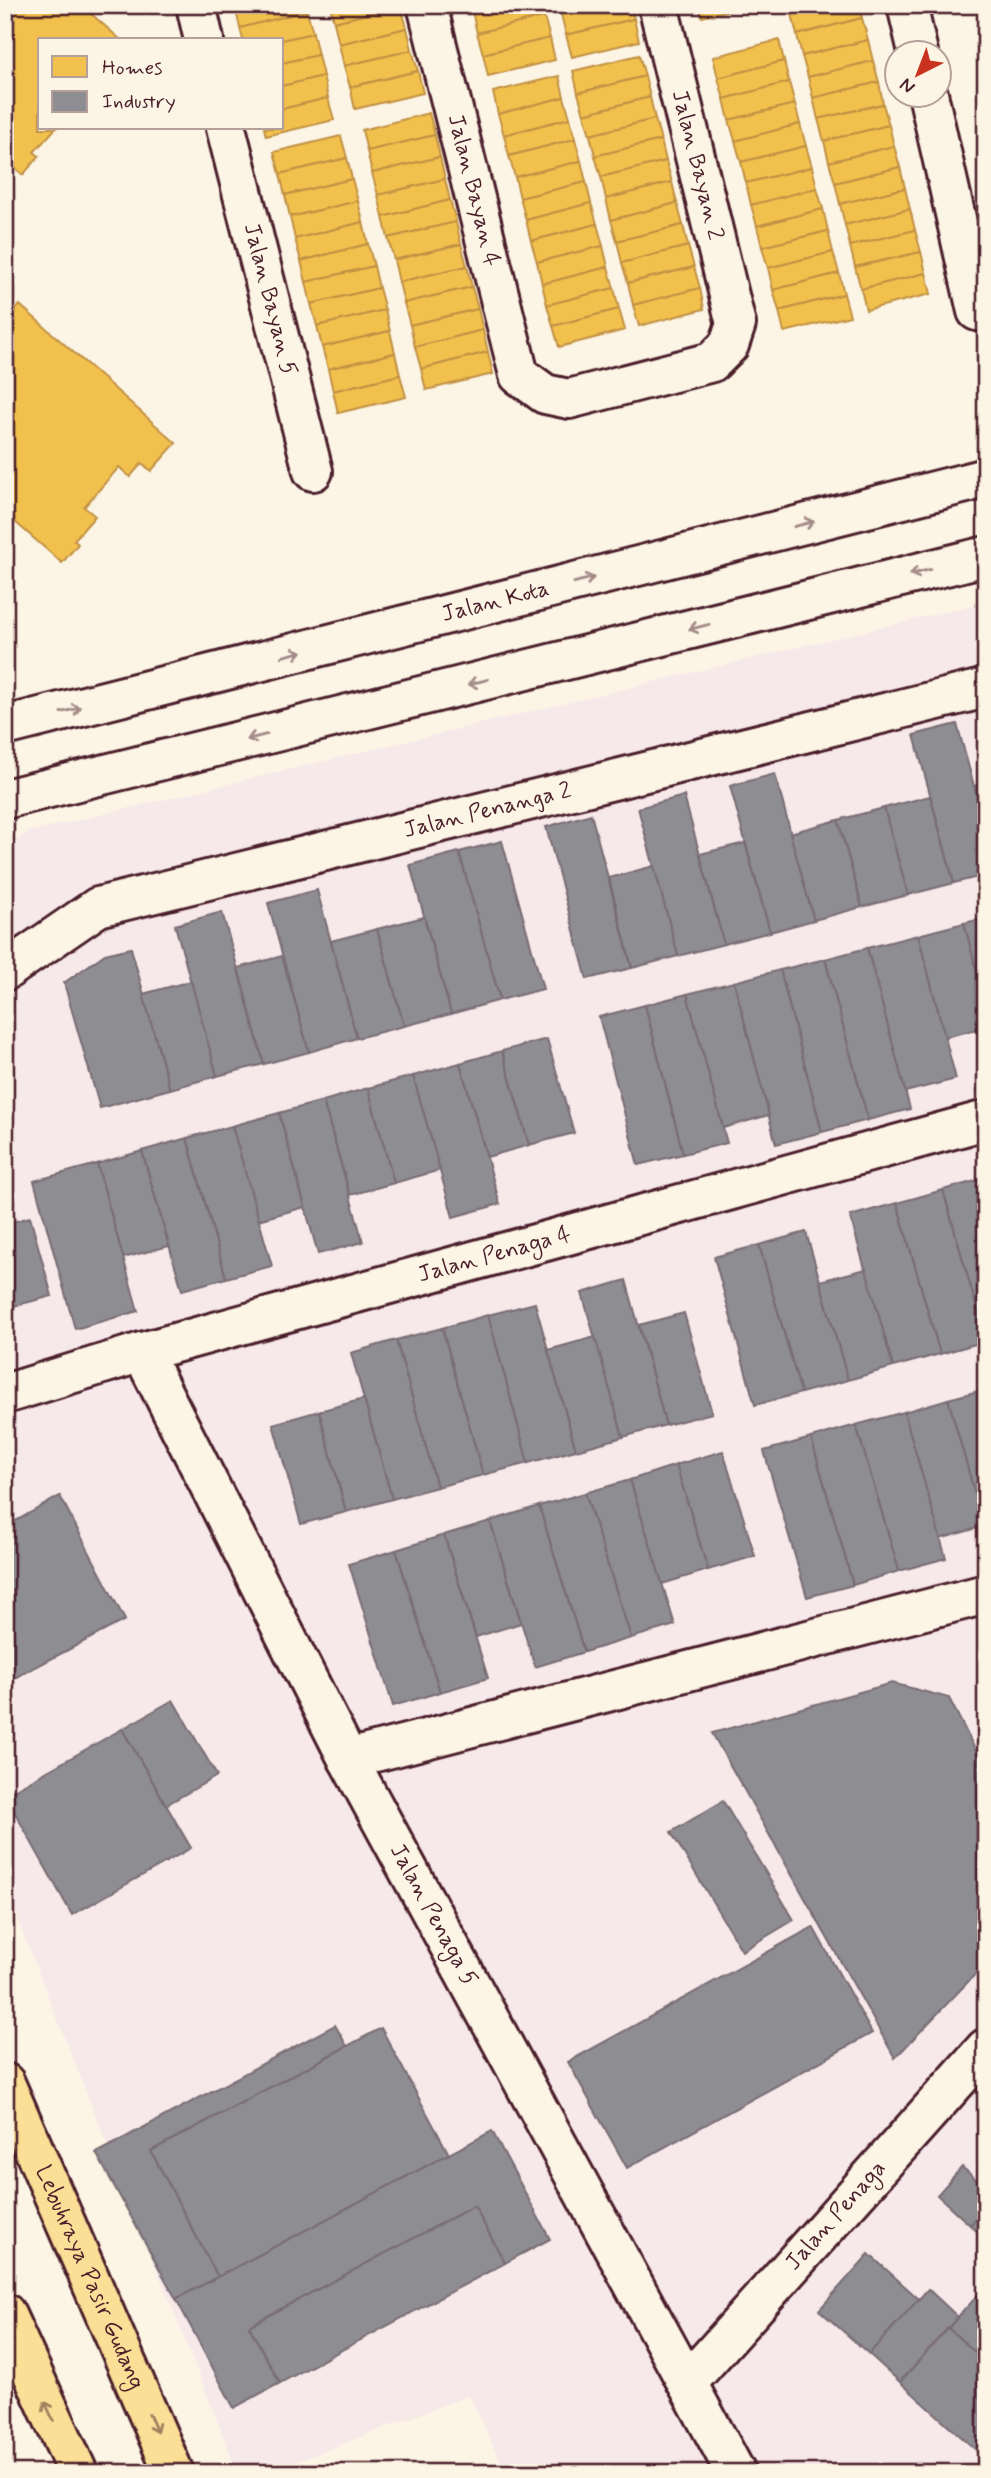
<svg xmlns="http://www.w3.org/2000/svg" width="991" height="2478" viewBox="0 0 991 2478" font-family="Mynerve,sans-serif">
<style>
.built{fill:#f7e8ea}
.homes{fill:#f2c14e;stroke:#c09044;stroke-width:2}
.industry{fill:#8d8d92;stroke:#796c73;stroke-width:2}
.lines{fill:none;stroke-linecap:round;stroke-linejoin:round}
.street-casing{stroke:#4a1f2b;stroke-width:44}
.secondary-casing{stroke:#4a1f2b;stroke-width:44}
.highway-casing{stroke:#4a1f2b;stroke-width:44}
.street{stroke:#fcf5e5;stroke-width:38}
.secondary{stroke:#fcf5e5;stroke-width:38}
.highway{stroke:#fbdf96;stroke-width:38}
.oneway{stroke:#a38a88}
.oneway2{stroke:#a27f60}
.labels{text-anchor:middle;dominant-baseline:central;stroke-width:7;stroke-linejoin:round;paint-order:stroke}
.street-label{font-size:23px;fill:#4a1f2b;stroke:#fcf5e5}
</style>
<rect width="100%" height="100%" fill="#fcf5e5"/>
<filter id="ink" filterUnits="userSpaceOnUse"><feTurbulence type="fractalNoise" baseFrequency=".0143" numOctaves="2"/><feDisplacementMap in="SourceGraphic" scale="14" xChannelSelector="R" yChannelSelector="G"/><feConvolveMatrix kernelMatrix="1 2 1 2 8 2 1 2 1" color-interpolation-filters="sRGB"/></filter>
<g filter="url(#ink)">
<polygon class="built" points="986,602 986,2473 506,2473 469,2395 267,2473 238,2473 18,1921 5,1878 5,847 29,832"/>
<g class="homes">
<polygon points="5,5 81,5 121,40 40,40 40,128 56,128 34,152 39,156 23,175 5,159"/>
<polygon points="306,5 307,11 240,28 235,6"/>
<polygon points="330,5 401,5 401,6 334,22"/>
<polygon points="496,5 542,5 544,17 477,33 472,11"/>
<polygon points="559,5 596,5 561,14"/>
<polygon points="596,5 630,5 634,19 566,35 561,14"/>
<polygon points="699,5 750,5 702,17"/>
<polygon points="826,5 859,5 862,18 797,35 792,14"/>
<polygon points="401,6 407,28 339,44 334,22"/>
<polygon points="307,11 313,33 282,40 243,40 240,28"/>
<polygon points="544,17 550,38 483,54 477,33"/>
<polygon points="862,18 868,40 802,56 797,35"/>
<polygon points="634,19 639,41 572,57 566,35"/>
<polygon points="407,28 412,50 344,66 339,44"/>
<polygon points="313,33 318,55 282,63 282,40"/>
<polygon points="550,38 555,60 488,76 483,54"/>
<polygon points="779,40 784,61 718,78 713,57"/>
<polygon points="868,40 873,61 808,77 802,56"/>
<polygon points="412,50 418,71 350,87 344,66"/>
<polygon points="318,55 323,76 282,86 282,63"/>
<polygon points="639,55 645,76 578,93 573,71"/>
<polygon points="784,61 789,82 724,99 718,78"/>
<polygon points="873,61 879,82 813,98 808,77"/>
<polygon points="418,71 423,93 355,109 350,87"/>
<polygon points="323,76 328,98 282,109 282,86"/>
<polygon points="559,76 564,97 498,114 493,92"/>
<polygon points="645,76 650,97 584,114 578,93"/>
<polygon points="789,82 795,104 729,120 724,99"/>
<polygon points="879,82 883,104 818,119 813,98"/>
<polygon points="564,97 570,118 504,135 498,114"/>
<polygon points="650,97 655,119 590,135 584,114"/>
<polygon points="328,98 334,120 266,136 264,128 282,128 282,109"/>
<polygon points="795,104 800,124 735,141 729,120"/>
<polygon points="883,104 889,125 824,141 818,119"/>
<polygon points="429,113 435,135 367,151 362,130"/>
<polygon points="570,118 575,139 509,156 504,135"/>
<polygon points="655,119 661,140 595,156 590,135"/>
<polygon points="800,124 806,146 741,162 735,141"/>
<polygon points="889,125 894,146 829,162 824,141"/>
<polygon points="435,135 440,157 372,173 367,151"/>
<polygon points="341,136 347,158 280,174 274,152"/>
<polygon points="575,139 581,161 515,177 509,156"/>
<polygon points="661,140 666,161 601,177 595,156"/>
<polygon points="806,146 812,167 746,183 741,162"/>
<polygon points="894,146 900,167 835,183 829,162"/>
<polygon points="440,157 445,179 378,195 372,173"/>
<polygon points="347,158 352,179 285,195 280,174"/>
<polygon points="581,161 586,182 520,198 515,177"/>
<polygon points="666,161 672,182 606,199 601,177"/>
<polygon points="812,167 817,188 751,205 746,183"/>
<polygon points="900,167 905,188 840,204 835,183"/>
<polygon points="352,179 358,201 290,217 285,195"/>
<polygon points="445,179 450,200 383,217 378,195"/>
<polygon points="586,182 591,203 526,220 520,198"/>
<polygon points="672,182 677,203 611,220 606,199"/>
<polygon points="817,188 823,209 757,226 751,205"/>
<polygon points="905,188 910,209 845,225 840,204"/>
<polygon points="450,200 456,222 388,238 383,217"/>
<polygon points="358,201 363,222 295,239 290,217"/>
<polygon points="591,203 597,224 531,241 526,220"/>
<polygon points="677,203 683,225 617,241 611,220"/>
<polygon points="823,209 828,231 762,247 757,226"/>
<polygon points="910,209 915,230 850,246 845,225"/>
<polygon points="363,222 368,244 301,261 295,239"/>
<polygon points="456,222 461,244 394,260 388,238"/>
<polygon points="597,224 603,246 537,262 531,241"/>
<polygon points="683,225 688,246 622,263 617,241"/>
<polygon points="915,230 921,252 855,267 850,246"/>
<polygon points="828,231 833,252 768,268 762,247"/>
<polygon points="368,244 374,266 306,282 301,261"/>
<polygon points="461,244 467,266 399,282 394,260"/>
<polygon points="603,246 608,267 542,284 537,262"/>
<polygon points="688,246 694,267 628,283 622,263"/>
<polygon points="833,252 839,273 773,290 768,268"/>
<polygon points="921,252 926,273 861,289 855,267"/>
<polygon points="374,266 379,288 311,304 306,282"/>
<polygon points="467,266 472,287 404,303 399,282"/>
<polygon points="608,267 614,288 547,305 542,284"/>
<polygon points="694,267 700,288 633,305 628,283"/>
<polygon points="839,273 844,294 779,311 773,290"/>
<polygon points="926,273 931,294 866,310 861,289"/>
<polygon points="472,287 478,309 410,325 404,303"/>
<polygon points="379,288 385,310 317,326 311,304"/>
<polygon points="614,288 619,309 553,326 547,305"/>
<polygon points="700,288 704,309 639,326 633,305"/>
<polygon points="844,294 850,316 784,332 779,311"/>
<polygon points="20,305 176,443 151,471 142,463 130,477 119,467 84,507 95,516 74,540 78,544 62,563 5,513 5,321"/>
<polygon points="478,309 483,330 415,347 410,325"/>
<polygon points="619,309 625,330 559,347 553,326"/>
<polygon points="385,310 390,331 322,347 317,326"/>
<polygon points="483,330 488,352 421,369 415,347"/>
<polygon points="390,331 395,353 328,369 322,347"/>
<polygon points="488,352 493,374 426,390 421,369"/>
<polygon points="395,353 400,375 333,391 328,369"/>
<polygon points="400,375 406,397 338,413 333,391"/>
</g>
<g class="industry">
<polygon points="957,724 986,830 986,875 954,883 914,735"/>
<polygon points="775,774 814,920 770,932 730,786"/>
<polygon points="986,783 986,830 974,786"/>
<polygon points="684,796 724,944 678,956 638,808"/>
<polygon points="930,796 954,883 908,895 884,808"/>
<polygon points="884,808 908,895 862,907 838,820"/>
<polygon points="591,814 632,968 587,979 546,827"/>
<polygon points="838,820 862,907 814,920 790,833"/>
<polygon points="502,841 543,989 500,1000 459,852"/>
<polygon points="745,843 770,932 724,944 700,854"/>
<polygon points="459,852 500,1000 451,1014 410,865"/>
<polygon points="654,866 678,956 632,968 609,878"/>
<polygon points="317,890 357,1038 309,1052 268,903"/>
<polygon points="222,912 264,1064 217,1076 175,925"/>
<polygon points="424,917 451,1014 404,1026 377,929"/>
<polygon points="986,918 986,1006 964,923"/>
<polygon points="964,923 986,1006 986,1027 945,1037 918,935"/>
<polygon points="377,929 404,1026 357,1038 331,941"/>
<polygon points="918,935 956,1079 905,1092 867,948"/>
<polygon points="131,948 170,1089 100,1108 64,983 105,954"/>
<polygon points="867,948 910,1109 868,1120 825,959"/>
<polygon points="282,956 309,1052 264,1064 238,968"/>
<polygon points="825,959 868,1120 822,1132 780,970"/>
<polygon points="780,970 822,1132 776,1144 734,982"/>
<polygon points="191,981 217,1076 170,1089 143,994"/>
<polygon points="734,982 769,1115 723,1128 687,994"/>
<polygon points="687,994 727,1143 683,1154 645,1005"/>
<polygon points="645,1005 683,1154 638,1165 599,1017"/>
<polygon points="547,1039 574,1133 529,1145 502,1051"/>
<polygon points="502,1051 529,1145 487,1157 460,1063"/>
<polygon points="460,1063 500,1204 453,1217 413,1076"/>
<polygon points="413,1076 440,1170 394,1183 368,1088"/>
<polygon points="368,1088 394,1183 350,1195 323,1101"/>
<polygon points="323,1101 363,1242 318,1254 279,1113"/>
<polygon points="279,1113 305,1207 258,1220 232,1126"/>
<polygon points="232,1126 272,1266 226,1278 187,1138"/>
<polygon points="187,1138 226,1278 182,1290 142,1151"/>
<polygon points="142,1151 169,1246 123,1258 97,1164"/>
<polygon points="97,1164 138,1311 75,1329 34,1181"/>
<polygon points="986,1178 986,1341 943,1190"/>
<polygon points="943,1190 986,1341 940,1354 897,1203"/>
<polygon points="897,1203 940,1354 893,1367 850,1216"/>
<polygon points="30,1217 52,1296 6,1308 5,1224"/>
<polygon points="806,1232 848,1380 801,1393 759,1245"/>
<polygon points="759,1245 801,1393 755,1405 714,1257"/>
<polygon points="866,1269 893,1367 848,1380 820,1281"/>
<polygon points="626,1280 666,1425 623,1437 582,1293"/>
<polygon points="535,1303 576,1450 528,1463 488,1315"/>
<polygon points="684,1313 712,1413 666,1425 639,1325"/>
<polygon points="488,1315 528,1463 483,1475 442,1328"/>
<polygon points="442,1328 483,1475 437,1487 396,1340"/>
<polygon points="595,1337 623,1437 576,1450 548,1350"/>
<polygon points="396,1340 437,1487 392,1499 351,1353"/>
<polygon points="986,1389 986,1526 984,1526 948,1399"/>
<polygon points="364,1399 392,1499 346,1512 319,1411"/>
<polygon points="948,1399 984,1526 940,1539 904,1412"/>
<polygon points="319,1411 346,1512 301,1524 273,1424"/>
<polygon points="904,1412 946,1558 899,1571 856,1425"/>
<polygon points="856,1425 899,1571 853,1585 811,1438"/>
<polygon points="811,1438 853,1585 807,1597 764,1451"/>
<polygon points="723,1451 755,1556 708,1570 676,1465"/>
<polygon points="676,1465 708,1570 662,1584 630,1480"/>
<polygon points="630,1480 675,1625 631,1638 585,1493"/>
<polygon points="585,1493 631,1638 584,1652 539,1506"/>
<polygon points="60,1496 125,1620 5,1683 5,1527"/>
<polygon points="539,1506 584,1652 535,1667 490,1521"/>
<polygon points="490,1521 521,1623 476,1637 444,1535"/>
<polygon points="444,1535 488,1678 440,1692 396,1550"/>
<polygon points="396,1550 440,1692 393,1706 349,1564"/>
<polygon points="892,1683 949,1698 986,1771 986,1963 895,2058 712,1733"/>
<polygon points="173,1700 217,1776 166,1805 122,1729"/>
<polygon points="122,1729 191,1848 72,1915 5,1795"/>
<polygon points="723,1801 794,1920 742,1951 671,1832"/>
<polygon points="813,1927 872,2033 627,2168 568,2062"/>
<polygon points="335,2025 347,2046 151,2151 218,2277 176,2299 96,2153"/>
<polygon points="381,2028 449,2154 218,2277 151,2151"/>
<polygon points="492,2131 550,2239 505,2263 474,2206 249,2326 280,2383 234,2408 176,2299"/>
<polygon points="962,2167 986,2188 986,2208 970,2225 937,2195"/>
<polygon points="474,2206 505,2263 280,2383 249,2326"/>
<polygon points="986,2208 986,2239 970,2225"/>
<polygon points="869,2254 919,2299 869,2354 819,2310"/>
<polygon points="986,2286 986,2362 948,2328"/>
<polygon points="928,2289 958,2317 900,2382 869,2354"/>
<polygon points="948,2328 986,2362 986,2459 900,2382"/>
</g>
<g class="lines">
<g class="street-casing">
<g id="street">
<polyline points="196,5 204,40"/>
<path id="s1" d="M 427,5 L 519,375 L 545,394 L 569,399 L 712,362 L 729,345 L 736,324 L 658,5"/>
<polyline points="907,5 918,52"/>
<polyline points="928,94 977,311"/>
<path id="s2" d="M 226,128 L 313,471"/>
<path id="s3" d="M 5,971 L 98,907 L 986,688"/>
<path id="s4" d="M 142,1352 L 348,1759 L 736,2473"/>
<path id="s5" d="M 5,1394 L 142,1352 L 986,1120"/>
<polyline points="348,1759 986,1594"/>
<path id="s6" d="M 687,2383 L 986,2048"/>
</g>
</g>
<g class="secondary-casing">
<g id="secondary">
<path id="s7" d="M 5,726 L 986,478"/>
<polyline points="5,799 986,556"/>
</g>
</g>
<g class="highway-casing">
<g id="highway">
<path id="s8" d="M 5,2083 L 174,2473"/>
<polyline points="5,2313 78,2473"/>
</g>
</g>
<use href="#street" class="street"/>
<use href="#secondary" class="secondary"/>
<use href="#highway" class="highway"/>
</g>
<defs><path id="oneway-shaft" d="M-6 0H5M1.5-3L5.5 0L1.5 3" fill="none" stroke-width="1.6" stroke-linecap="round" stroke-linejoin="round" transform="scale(1.75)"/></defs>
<g class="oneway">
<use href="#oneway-shaft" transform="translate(804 524) rotate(-14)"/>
<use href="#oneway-shaft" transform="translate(920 572) rotate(166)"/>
<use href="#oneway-shaft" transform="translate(584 580) rotate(-14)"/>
<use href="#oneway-shaft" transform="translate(699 627) rotate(166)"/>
<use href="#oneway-shaft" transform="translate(292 654) rotate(-14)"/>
<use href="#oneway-shaft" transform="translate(478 682) rotate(166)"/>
<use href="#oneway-shaft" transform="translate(71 710) rotate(-14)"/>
<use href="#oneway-shaft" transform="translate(257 737) rotate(166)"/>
</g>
<g class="oneway2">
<use href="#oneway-shaft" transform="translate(49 2411) rotate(-115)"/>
<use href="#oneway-shaft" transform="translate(153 2423) rotate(67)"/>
</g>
</g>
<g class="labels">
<g class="street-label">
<text transform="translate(697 165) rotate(76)">Jalan Bayan 2</text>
<text stroke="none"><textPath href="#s1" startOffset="191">Jalan Bayan 4</textPath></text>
<text stroke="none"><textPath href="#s2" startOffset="177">Jalan Bayan 5</textPath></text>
<text stroke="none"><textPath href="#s7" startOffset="506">Jalan Kota</textPath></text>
<text stroke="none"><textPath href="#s3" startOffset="514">Jalan Penanga 2</textPath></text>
<text stroke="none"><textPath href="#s5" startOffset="509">Jalan Penaga 4</textPath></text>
<text stroke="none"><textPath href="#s4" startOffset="634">Jalan Penaga 5</textPath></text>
<text stroke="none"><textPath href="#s6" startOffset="224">Jalan Penaga</textPath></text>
<text stroke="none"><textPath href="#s8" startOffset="212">Lebuhraya Pasir Gudang</textPath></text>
</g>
</g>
<rect width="991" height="2478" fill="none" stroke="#fcf5e5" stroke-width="28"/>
<rect x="14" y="14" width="963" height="2450" fill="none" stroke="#4a1f2b" stroke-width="2.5" filter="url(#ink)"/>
<rect x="38" y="38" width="245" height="91" fill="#fcf5e5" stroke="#b59f9b" stroke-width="2"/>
<rect x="52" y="56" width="35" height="21" fill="#f2c14e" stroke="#b59f9b" stroke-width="2"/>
<text x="102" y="74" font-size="21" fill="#4a1f2b">Homes</text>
<rect x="52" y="91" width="35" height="21" fill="#8d8d92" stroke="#b59f9b" stroke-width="2"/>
<text x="102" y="108" font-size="21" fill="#4a1f2b">Industry</text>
<g transform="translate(918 74) rotate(222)"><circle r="33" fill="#fcf5e5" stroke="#b59f9b" stroke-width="2"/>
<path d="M0-5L12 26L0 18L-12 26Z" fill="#c8321e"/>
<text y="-10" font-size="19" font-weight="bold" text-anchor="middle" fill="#4a1f2b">N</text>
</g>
</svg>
